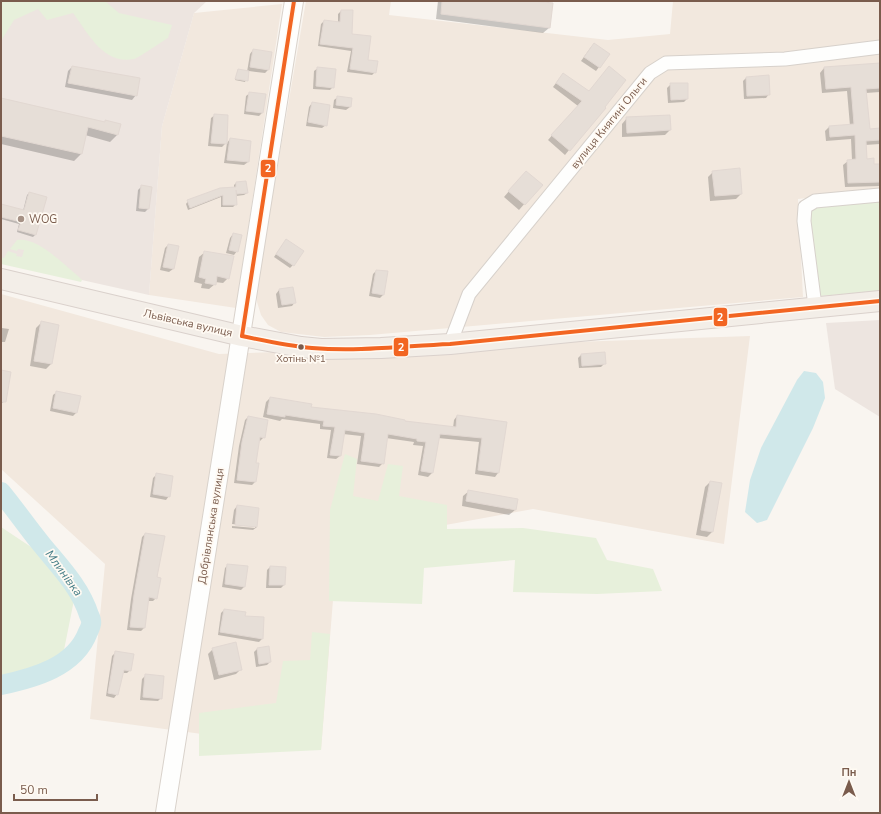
<svg xmlns="http://www.w3.org/2000/svg" width="881" height="814" viewBox="0 0 881 814" font-family="'Nunito Sans',sans-serif">
<style>
.residential{fill:#f2e8de}
.industrial{fill:#ede5e0}
.green{fill:#e7f0db}
.water{fill:#d0e8ea}
.shadow{fill:#0003}
.lines{fill:none;stroke-linecap:round;stroke-linejoin:round}
.river{stroke:#d0e8ea;stroke-width:20}
.building{fill:#e6ded7;stroke:#e2d8d2}
.street-casing{stroke:#d7d1cb;stroke-width:15}
.secondary-casing{stroke:#d9d2cb;stroke-width:20}
.primary-casing{stroke:#dad1cc;stroke-width:22}
.street{stroke:#fefefd;stroke-width:13}
.secondary{stroke:#fefefd;stroke-width:18}
.primary{stroke:#f3eee8;stroke-width:20}
.bus-1-casing{stroke:#fffaf3;stroke-width:7}
.bus-1{stroke:#f26522;stroke-width:4}
.poi-dot{fill:#a69286;stroke:#fffaf3;stroke-width:1.5}
.bus-dot{fill:#7a5c4d;stroke:#fffaf3;stroke-width:1.5}
.labels{text-anchor:middle;dominant-baseline:central;stroke-width:3.5;stroke-linejoin:round;paint-order:stroke}
.bus-label{font-size:10px;fill:#7a5c4d;stroke:#fffaf3}
.street-label{font-size:11px;fill:#7a5c4d;stroke:#fffaf3}
.poi-label{font-size:11px;fill:#7a5c4d;stroke:#fffaf3;text-anchor:start}
.water-label{font-size:12px;font-style:italic;fill:#437c86;stroke:#fffaf3}
.line-badge{stroke:#fffaf3;stroke-width:1.5}
.badge-label{font-size:11px;text-anchor:middle;font-weight:bold;fill:#fff}
</style>
<rect width="100%" height="100%" fill="#f9f5f0"/>
<g class="residential">
<polygon points="306,1 391,1 389,15 608,40 670,34 673,1 880,1 880,190 798,199 803,297 370,335 324,337 281,332 268,325 261,315 257,302 257,286"/>
<polygon points="282,4 236,308 149,295 162,126 194,13"/>
<polygon points="1,294 219,354 750,336 724,544 533,509 429,528 339,525 321,750 90,719 105,564 1,469"/>
</g>
<g class="industrial">
<polygon points="1,1 207,1 194,13 162,126 149,295 1,262"/>
<polygon points="880,320 880,417 835,389 826,323"/>
</g>
<g class="green">
<path d="M 1,1 L 105,1 L 119,13 L 172,25 L 168,38 C 161,42 140,57 134,59 C 103,65 88,33 73,13 L 47,20 L 38,9 L 14,20 L 1,41 Z"/>
<polygon points="880,200 880,291 820,296 810,212 817,206"/>
<path d="M 17,240 C 38,237 63,264 78,276 L 82,280 L 81,282 L 1,264 L 1,258 L 4,258 L 8,251 L 17,254 L 16,256 L 22,257 L 24,250 L 18,249 L 17,251 L 10,249 Z"/>
<polygon points="345,454 357,459 353,496 378,501 388,464 403,466 399,496 447,505 447,529 523,528 596,538 607,560 653,569 662,591 597,594 513,592 515,560 424,568 422,604 329,601 330,510"/>
<polygon points="1,527 49,559 74,600 63,655 1,680"/>
<polygon points="312,632 330,634 321,750 199,756 199,713 276,703 283,661 310,660"/>
</g>
<polygon class="water" points="804,371 816,373 823,382 825,398 813,428 767,520 757,523 745,512 750,480 761,448 797,380"/>
<g class="shadow">
<polygon points="438,1 524,1 551,4 549,28 543,33 436,19"/>
<polygon points="341,11 351,35 375,72 372,75 347,72 351,51 318,46 321,24 324,21 338,23 338,14"/>
<polygon points="591,47 609,54 596,71 581,61"/>
<polygon points="253,50 268,70 265,73 249,71 245,82 235,80 238,70 247,72 250,54"/>
<polygon points="880,64 880,92 866,93 869,130 880,129 880,144 865,145 866,160 873,165 880,165 880,186 845,187 843,165 848,161 852,160 851,139 826,141 825,131 829,127 850,126 847,91 822,93 820,73 824,68"/>
<polygon points="72,67 136,95 132,100 65,87 68,71"/>
<polygon points="318,68 333,87 330,90 313,89 314,71"/>
<polygon points="746,78 769,94 766,98 744,99 743,81"/>
<polygon points="559,79 589,92 569,150 565,155 548,140 578,106 553,87"/>
<polygon points="671,84 687,99 684,102 668,103 667,88"/>
<polygon points="250,93 262,113 259,116 244,114 246,96"/>
<polygon points="338,97 350,107 346,110 333,108 334,100"/>
<polygon points="1,99 104,123 106,121 117,135 110,142 85,135 81,154 74,161 1,144"/>
<polygon points="312,103 326,125 322,128 306,126 309,107"/>
<polygon points="215,115 226,143 222,147 208,146 211,118"/>
<polygon points="627,118 670,130 665,135 622,137 622,124"/>
<polygon points="230,139 248,162 244,165 224,163 227,143"/>
<polygon points="713,172 741,194 736,199 710,201 708,177"/>
<polygon points="521,177 541,185 519,210 504,197"/>
<polygon points="236,183 247,193 244,195 236,196 236,204 233,207 221,207 221,197 188,210 186,204 188,201 234,188 234,185"/>
<polygon points="142,186 148,209 145,212 136,211 138,190"/>
<polygon points="29,193 46,198 35,235 33,237 17,232 19,224 1,219 1,205 23,211 27,195"/>
<polygon points="233,234 237,251 234,255 226,253 230,238"/>
<polygon points="283,244 293,265 290,268 274,257"/>
<polygon points="168,245 173,269 169,272 160,270 165,248"/>
<polygon points="205,252 228,278 223,283 215,282 215,284 209,289 201,288 202,284 194,282 199,257"/>
<polygon points="376,271 383,295 380,298 369,296 373,274"/>
<polygon points="292,288 295,302 292,306 278,308 276,294 279,290"/>
<polygon points="41,323 51,364 46,369 30,366 36,328"/>
<polygon points="2,328 9,329 5,342 1,342 1,329"/>
<polygon points="581,355 605,363 601,367 579,368 578,358"/>
<polygon points="1,371 5,401 2,403 1,411"/>
<polygon points="57,392 76,413 73,416 50,411 53,395"/>
<polygon points="270,398 310,408 453,428 454,420 457,416 505,422 498,473 495,477 475,474 479,442 438,438 432,473 428,477 418,475 423,446 413,445 414,442 386,438 383,463 379,467 357,464 361,436 343,434 340,456 336,459 327,458 331,430 320,429 320,424 282,419 280,421 263,417 266,402"/>
<polygon points="248,417 264,437 260,441 258,440 254,464 255,482 252,485 234,483 239,446 245,420"/>
<polygon points="156,475 169,496 166,500 150,497 153,478"/>
<polygon points="710,482 712,532 707,537 696,535 705,487"/>
<polygon points="469,491 515,510 509,515 462,506 463,496"/>
<polygon points="237,506 257,527 253,530 232,528 232,526 255,528 255,526 232,524 234,510"/>
<polygon points="145,534 156,578 156,598 153,601 148,601 144,628 141,631 127,630 131,599 142,537"/>
<polygon points="228,565 244,587 241,590 222,587 225,568"/>
<polygon points="270,567 284,585 281,588 266,588 267,570"/>
<polygon points="224,610 244,617 262,639 259,642 218,635 221,613"/>
<polygon points="213,649 241,669 236,674 214,680 208,654"/>
<polygon points="257,649 270,662 267,665 256,667 254,652"/>
<polygon points="116,652 130,670 127,673 122,673 117,694 114,698 106,696 112,656"/>
<polygon points="146,675 161,698 158,701 140,700 142,679"/>
</g>
<g class="lines">
<path class="river" d="M 1,492 C 15,509 28,528 42,545 C 60,567 80,587 89,615 C 90,617 92,621 91,624 C 91,626 89,630 88,632 C 75,667 34,678 1,685"/>
</g>
<g class="building">
<polygon points="442,1 533,1 553,3 550,28 441,14"/>
<polygon points="341,10 353,10 352,34 371,36 368,60 378,61 376,73 350,69 353,48 320,44 324,20 340,22"/>
<polygon points="594,43 610,54 600,68 584,57"/>
<polygon points="253,49 272,52 269,70 250,67"/>
<polygon points="880,63 880,88 866,89 870,129 880,128 880,140 866,141 867,159 874,158 874,164 880,164 880,182 848,183 847,160 856,159 855,135 830,137 829,126 854,124 851,87 826,89 824,67"/>
<polygon points="72,66 140,78 137,96 68,83"/>
<polygon points="609,66 626,80 605,107 606,108 570,151 551,135 582,101 556,83 563,73 589,91"/>
<polygon points="317,67 336,69 334,88 316,86"/>
<polygon points="238,69 249,71 248,81 235,79"/>
<polygon points="769,75 770,95 747,96 746,77"/>
<polygon points="670,83 688,83 688,99 671,100"/>
<polygon points="249,92 266,94 263,113 246,111"/>
<polygon points="337,96 352,98 351,107 336,105"/>
<polygon points="1,98 105,122 105,120 121,124 118,135 88,127 82,154 1,136"/>
<polygon points="312,102 330,105 327,126 308,122"/>
<polygon points="214,114 228,115 227,144 211,143"/>
<polygon points="670,115 671,130 627,133 626,117"/>
<polygon points="230,138 251,141 249,162 227,160"/>
<polygon points="740,168 742,194 715,196 712,171"/>
<polygon points="526,171 543,185 525,205 508,191"/>
<polygon points="246,181 248,193 237,194 236,190 237,205 223,205 223,195 190,208 187,200 220,188 236,187 236,182"/>
<polygon points="141,185 152,187 149,209 139,208"/>
<polygon points="29,192 47,197 36,235 18,230 21,222 1,217 1,204 24,210"/>
<polygon points="233,233 242,235 238,252 229,250"/>
<polygon points="286,239 304,251 294,266 276,254"/>
<polygon points="168,244 179,246 174,269 163,267"/>
<polygon points="204,251 234,256 229,279 217,276 216,285 205,283 206,279 199,277"/>
<polygon points="376,270 388,271 384,295 372,293"/>
<polygon points="293,287 296,303 282,305 279,289"/>
<polygon points="41,321 59,325 52,364 34,361"/>
<polygon points="605,352 606,364 582,366 581,354"/>
<polygon points="1,370 11,372 6,402 1,402"/>
<polygon points="56,391 81,396 77,413 53,408"/>
<polygon points="270,397 312,404 311,407 376,414 405,420 405,421 456,427 457,415 507,422 499,473 478,470 482,438 440,434 433,473 421,471 426,442 417,441 417,439 388,434 384,464 361,461 365,433 345,430 341,456 330,455 335,427 323,426 324,421 285,415 285,417 267,414"/>
<polygon points="248,416 268,420 265,438 260,437 256,463 259,463 256,482 237,480 242,442"/>
<polygon points="156,473 173,476 170,497 153,494"/>
<polygon points="710,481 722,483 713,532 701,530"/>
<polygon points="468,490 518,499 516,510 466,501"/>
<polygon points="237,505 259,508 257,527 235,525"/>
<polygon points="145,533 165,536 157,577 161,578 157,599 149,597 145,628 130,627 134,595"/>
<polygon points="227,564 248,566 245,587 225,584"/>
<polygon points="270,566 286,567 285,585 269,585"/>
<polygon points="224,609 246,612 245,616 264,617 263,639 220,632"/>
<polygon points="236,642 242,670 219,675 212,648"/>
<polygon points="269,646 271,662 259,664 257,648"/>
<polygon points="115,651 134,654 131,671 124,670 118,695 108,693"/>
<polygon points="145,674 164,676 162,699 143,697"/>
</g>
<g class="lines">
<g class="street-casing">
<g id="street">
<polyline points="815,306 804,221 805,207 815,201 880,195"/>
<polyline points="450,344 469,294 650,73 666,63 785,59 880,47"/>
</g>
</g>
<g class="secondary-casing">
<polyline id="secondary" points="165,813 294,1"/>
</g>
<g class="primary-casing">
<polyline id="primary" points="1,279 242,336 301,347 321,349 381,348 450,344 880,301"/>
</g>
<use href="#street" class="street"/>
<use href="#secondary" class="secondary"/>
<use href="#primary" class="primary"/>
<g class="bus-1-casing">
<g id="bus-1">
<path d="M 242,336 C 265,341 288,346 312,348 C 358,352 404,346 450,344 L 880,301"/>
<polyline points="242,336 294,1"/>
</g>
</g>
<use href="#bus-1" class="bus-1"/>
</g>
<circle class="poi-dot" cx="21" cy="219" r="4"/>
<circle class="bus-dot" cx="301" cy="347" r="3.5"/>
<g class="labels">
<g class="bus-label">
<text x="301" y="359">Хотінь №1</text>
</g>
<g class="street-label">
<text transform="translate(609 123) rotate(-51)">вулиця Княгині Ольги</text>
<text transform="translate(188 323) rotate(13)">Львівська вулиця</text>
<text transform="translate(211 526) rotate(-81)">Добрівлянська вулиця</text>
</g>
<g class="poi-label">
<text x="29" y="219">WOG</text>
</g>
<g class="water-label">
<text transform="translate(64 573) rotate(54)">Млинівка</text>
</g>
</g>
<g class="line-badge">
<rect x="260" y="159" width="16" height="19" rx="4" fill="#f26522"/>
<rect x="713" y="307" width="15" height="20" rx="4" fill="#f26522"/>
<rect x="393" y="337" width="16" height="20" rx="4" fill="#f26522"/>
</g>
<g class="badge-label">
<text x="268" y="172">2</text>
<text x="720" y="321">2</text>
<text x="401" y="351">2</text>
</g>
<rect width="881" height="814" fill="none" stroke="#7a5c4d" stroke-width="4"/>
<g transform="translate(849 782)" stroke="#fffaf3" stroke-width="3" paint-order="stroke">
<path d="M0-3L7 15L0 10L-7 15Z" fill="#7a5c4d"/>
<text y="-6" font-size="11" font-weight="bold" text-anchor="middle" fill="#7a5c4d">Пн</text>
</g>
<path d="M14 794v6h83v-6" fill="none" stroke="#7a5c4d" stroke-width="2"/>
<text x="20" y="794" font-size="12" fill="#7a5c4d" stroke="#fffaf3" stroke-width="3" paint-order="stroke">50 m</text>
</svg>
